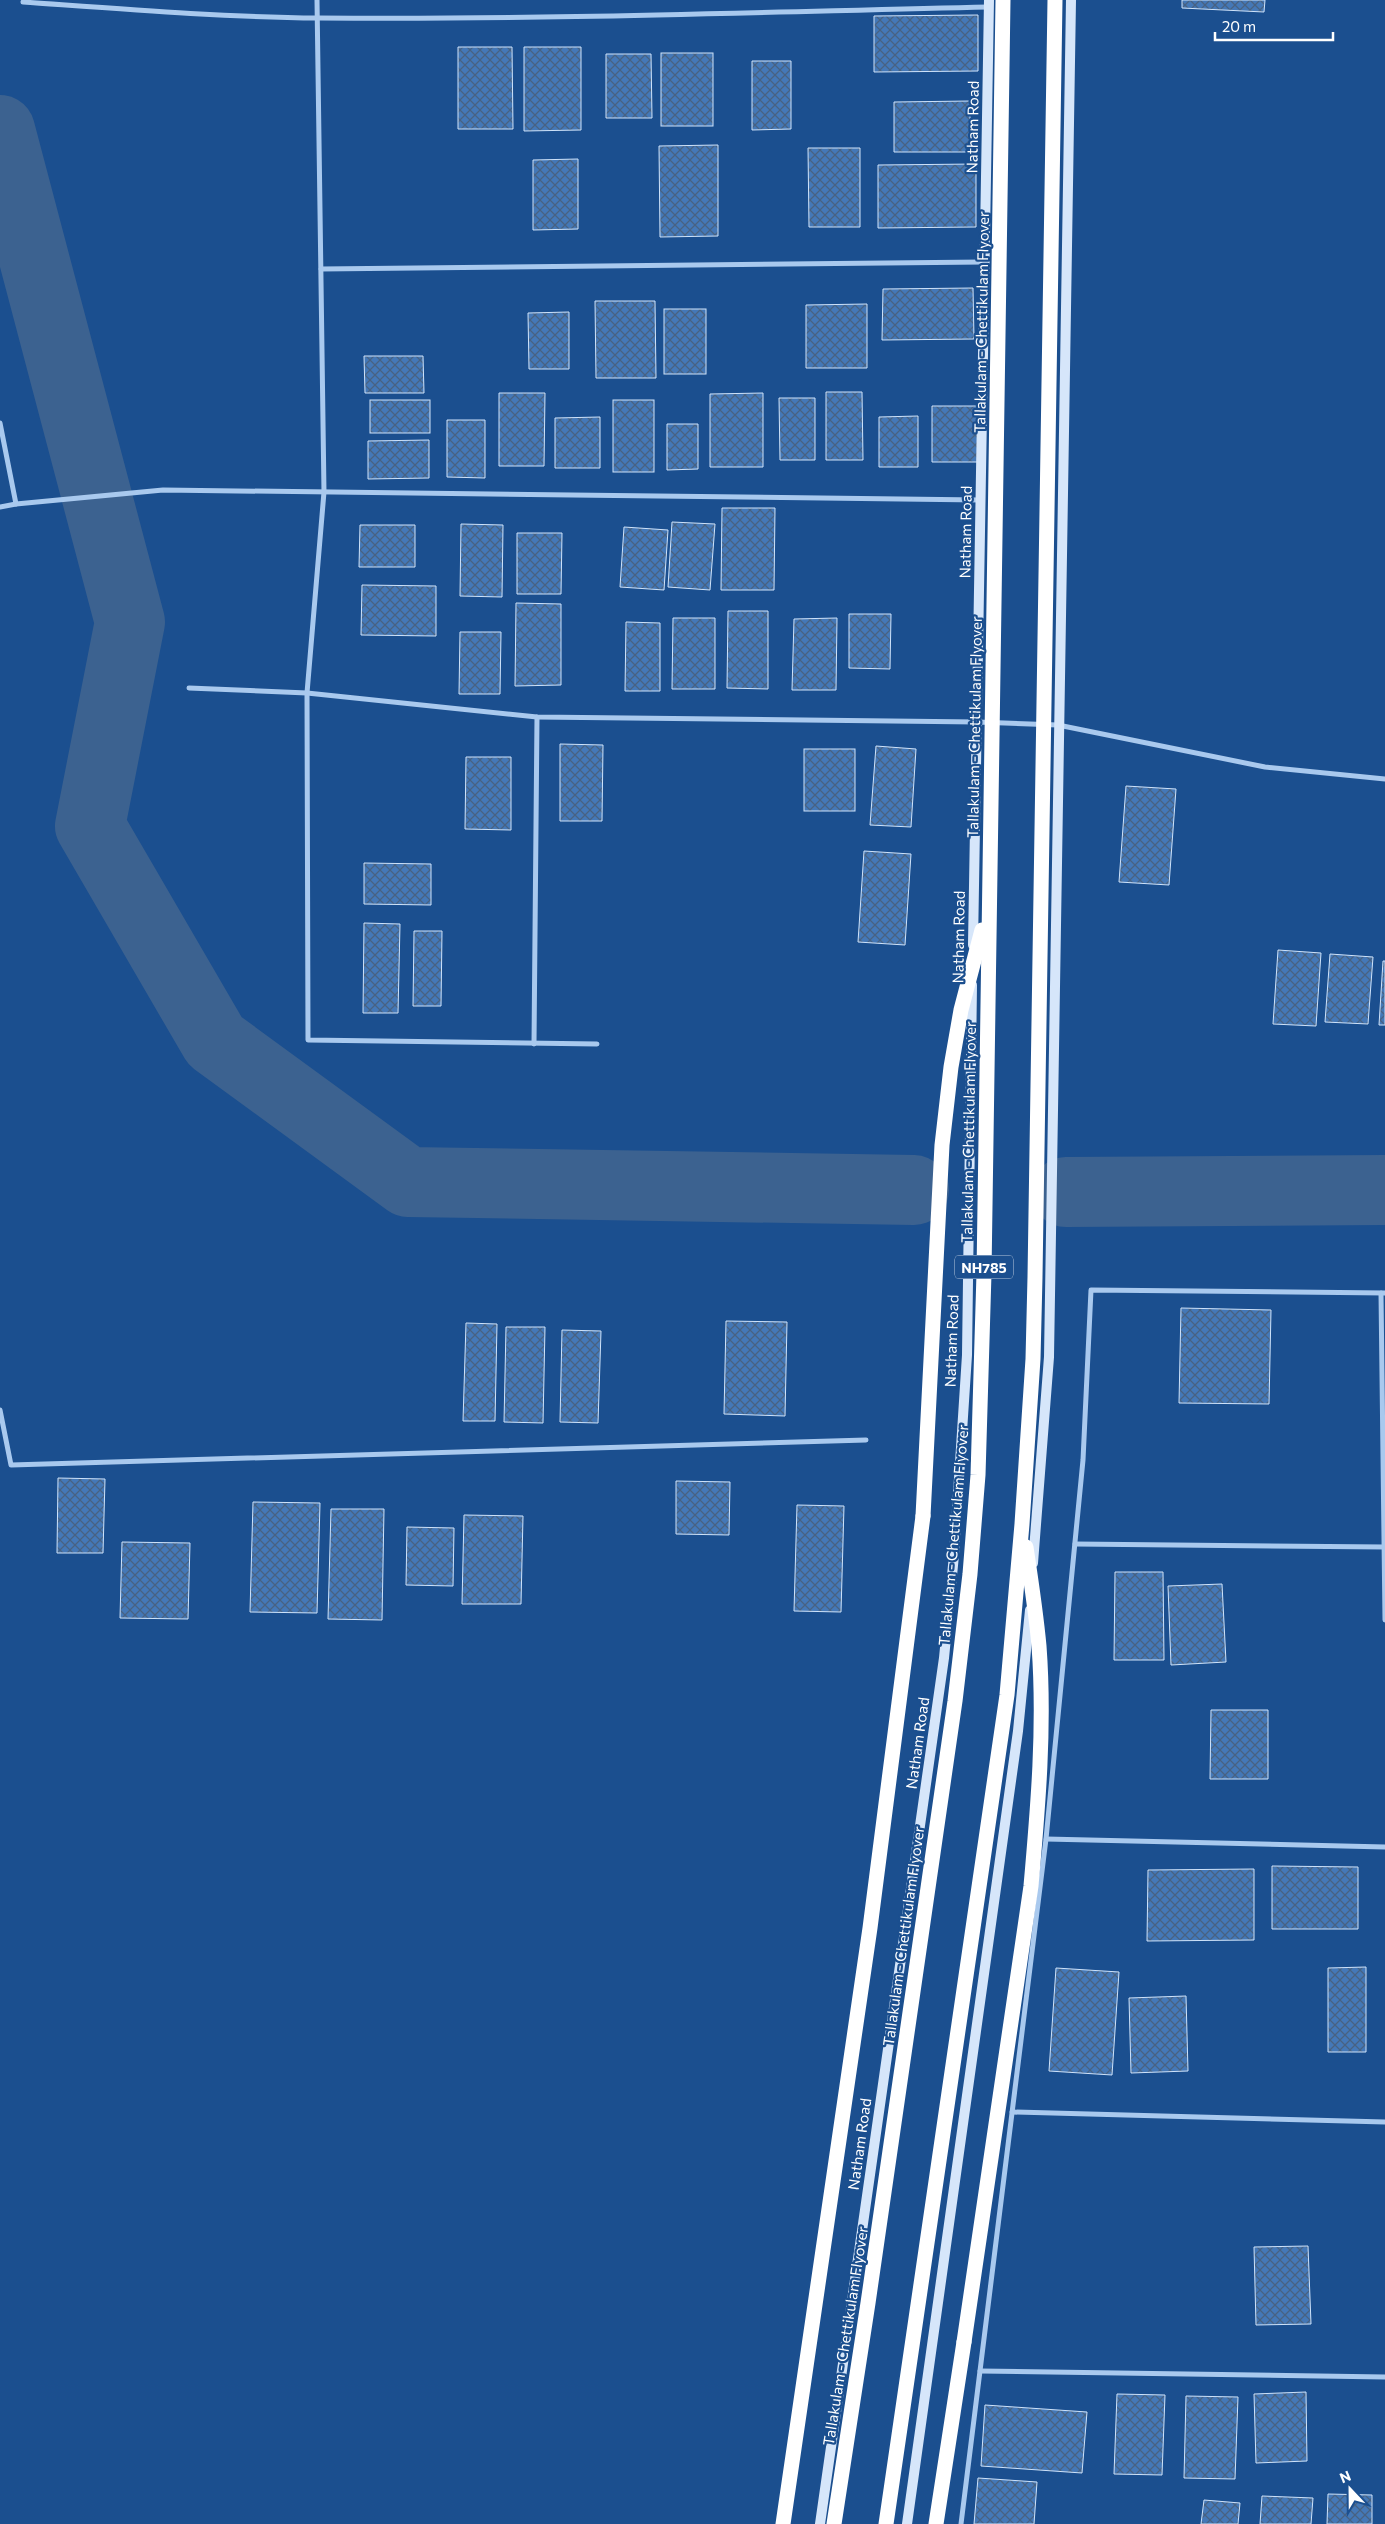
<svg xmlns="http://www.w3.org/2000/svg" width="1385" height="2524" viewBox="0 0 1385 2524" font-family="Commissioner,sans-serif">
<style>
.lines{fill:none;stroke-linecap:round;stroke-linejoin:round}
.river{stroke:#3c6290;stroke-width:70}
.building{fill:url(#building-cross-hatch);stroke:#cfe3fa}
.street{stroke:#a9c9ee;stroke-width:5}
.secondary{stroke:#d6e6fa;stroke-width:10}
.highway{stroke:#fff;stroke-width:15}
.highway-bridge{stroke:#fff;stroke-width:15}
.labels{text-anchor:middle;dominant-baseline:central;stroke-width:4.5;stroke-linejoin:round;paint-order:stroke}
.shield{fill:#1b4f8f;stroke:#bbcadd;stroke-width:1}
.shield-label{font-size:14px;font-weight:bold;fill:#fff}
.street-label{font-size:15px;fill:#fff;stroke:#1b4f8f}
</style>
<defs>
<pattern id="building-cross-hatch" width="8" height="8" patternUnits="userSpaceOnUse" patternTransform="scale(1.25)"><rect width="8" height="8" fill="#4478b7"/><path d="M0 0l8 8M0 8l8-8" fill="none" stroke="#486282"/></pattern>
</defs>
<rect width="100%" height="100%" fill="#1b4f8f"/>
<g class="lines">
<g class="river">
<polyline points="0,130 130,622 90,826 215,1041 408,1182 914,1190"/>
<polyline points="1066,1192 1385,1190"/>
</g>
</g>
<g class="building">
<polygon points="1182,0 1265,0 1264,12 1182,8"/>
<polygon points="978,15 978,71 874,72 874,16"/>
<polygon points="458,47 512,47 513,129 458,129"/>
<polygon points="524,47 581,47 581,130 524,131"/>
<rect x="661" y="53" width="52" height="73"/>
<polygon points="606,54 651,54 652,118 606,118"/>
<polygon points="752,61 791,61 791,129 752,130"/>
<polygon points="970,101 970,152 894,152 894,102"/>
<polygon points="718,145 718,236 660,237 659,146"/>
<polygon points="808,148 860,148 860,227 809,227"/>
<polygon points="578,159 578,229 533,230 533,160"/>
<polygon points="976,164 976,227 878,228 878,165"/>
<polygon points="973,288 974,339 882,340 883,289"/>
<polygon points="595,301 655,301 656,378 596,378"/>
<polygon points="867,304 867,368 806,368 806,305"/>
<rect x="664" y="309" width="42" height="65"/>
<polygon points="569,312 569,369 529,369 528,313"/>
<polygon points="364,356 423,356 424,393 365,393"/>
<polygon points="826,392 862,392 863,460 826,460"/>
<polygon points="499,393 545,393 544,466 499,466"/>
<polygon points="763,393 763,467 710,467 710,394"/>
<polygon points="779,398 815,398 815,460 780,460"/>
<rect x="370" y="400" width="60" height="33"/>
<rect x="613" y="400" width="41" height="72"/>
<polygon points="932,406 980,406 981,462 932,462"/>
<polygon points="918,416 918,467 879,467 879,417"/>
<polygon points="600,417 600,468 555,468 555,418"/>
<polygon points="447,420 485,420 485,478 447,477"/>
<polygon points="667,424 698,424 698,469 667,470"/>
<polygon points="429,440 429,478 368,479 368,441"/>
<polygon points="722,508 775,508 774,590 721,590"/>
<polygon points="672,522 715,524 710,590 668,587"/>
<polygon points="461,524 503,525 502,597 460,596"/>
<polygon points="360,525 415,525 415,567 359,567"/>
<polygon points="624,527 668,530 664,590 620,587"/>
<polygon points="517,533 562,533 561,594 517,594"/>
<polygon points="362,585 436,586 436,636 361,635"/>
<polygon points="516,603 561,604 561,685 515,686"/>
<polygon points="728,611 768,611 768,689 727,688"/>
<polygon points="849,614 891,614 890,669 849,668"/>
<polygon points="673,618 715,618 715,689 672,689"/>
<polygon points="837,618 836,690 792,690 794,619"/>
<polygon points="626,622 660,623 660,691 625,691"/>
<polygon points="460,632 501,632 500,694 459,694"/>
<polygon points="560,744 603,745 602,821 560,821"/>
<polygon points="876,746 916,749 911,827 870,825"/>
<rect x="804" y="749" width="51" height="62"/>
<polygon points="466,757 511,757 511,830 465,829"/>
<polygon points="1126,786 1176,789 1169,885 1119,882"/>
<polygon points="864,851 911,854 905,945 858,942"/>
<polygon points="364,863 431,864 431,905 364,904"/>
<polygon points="364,923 400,924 398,1013 363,1013"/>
<polygon points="414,931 442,931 441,1006 413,1006"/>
<polygon points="1278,950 1321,953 1316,1026 1273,1024"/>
<polygon points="1330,954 1373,957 1368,1024 1325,1022"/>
<polygon points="1383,961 1385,961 1385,1025 1379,1025"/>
<polygon points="1181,1308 1271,1310 1269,1404 1179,1403"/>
<polygon points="726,1321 787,1322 785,1416 724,1414"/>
<polygon points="466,1323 497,1324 495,1421 463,1421"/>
<polygon points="506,1327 545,1327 543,1423 504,1422"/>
<polygon points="562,1330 601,1331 598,1423 560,1422"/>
<polygon points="58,1478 105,1479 103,1553 57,1553"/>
<polygon points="676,1481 730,1482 729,1535 676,1534"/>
<polygon points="253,1502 320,1503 317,1613 250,1612"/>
<polygon points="797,1505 844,1506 841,1612 794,1611"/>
<polygon points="331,1509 384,1509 382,1620 328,1619"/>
<polygon points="464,1515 523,1516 521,1604 462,1604"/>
<polygon points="407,1527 454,1528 453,1586 406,1585"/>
<polygon points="122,1542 190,1543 188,1619 120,1618"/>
<polygon points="1115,1572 1163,1572 1164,1660 1114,1660"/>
<polygon points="1222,1584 1226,1662 1171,1665 1168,1586"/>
<polygon points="1211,1710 1268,1710 1268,1779 1210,1779"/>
<polygon points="1272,1866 1358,1867 1358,1929 1272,1929"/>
<polygon points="1254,1869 1254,1940 1147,1941 1148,1870"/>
<polygon points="1366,1967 1366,2052 1328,2052 1328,1968"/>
<polygon points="1056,1968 1119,1972 1112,2075 1049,2071"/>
<polygon points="1186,1996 1188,2071 1131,2073 1129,1998"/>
<polygon points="1308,2246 1311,2324 1256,2325 1254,2247"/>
<polygon points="1306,2392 1307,2461 1256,2463 1254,2394"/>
<polygon points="1117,2394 1165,2395 1162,2475 1114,2474"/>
<polygon points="1186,2396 1238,2397 1235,2479 1184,2478"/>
<polygon points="985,2405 1087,2412 1082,2473 981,2466"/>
<polygon points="978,2478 1037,2482 1034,2524 974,2524"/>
<polygon points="1328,2494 1372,2495 1372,2524 1327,2524"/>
<polygon points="1262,2496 1313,2498 1311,2524 1260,2524"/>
<polygon points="1204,2500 1240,2503 1238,2524 1201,2524"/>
</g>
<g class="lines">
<g class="street">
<polyline points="317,0 324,492 307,693 308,1040 597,1044"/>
<path d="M 23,2 C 122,9 220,17 319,18 C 542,20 765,12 988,7"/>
<polyline points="321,269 984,262"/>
<polyline points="0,423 16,504"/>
<polyline points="0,507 16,504 163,490 980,500"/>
<polyline points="189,688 307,693 537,717 977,722 1058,725 1265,767 1385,779"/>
<polyline points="534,1044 537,717"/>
<polyline points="1381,1293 1385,1620"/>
<polyline points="0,1410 11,1465 866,1440"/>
<polyline points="1075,1544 1385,1547"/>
<polyline points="1046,1839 1385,1847"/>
<polyline points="1012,2112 1385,2122"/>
<polyline points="980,2371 1385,2377"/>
<polyline points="961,2524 1046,1839 1083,1460 1091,1290 1385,1293"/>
</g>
<g class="secondary">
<polyline points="973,945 989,0"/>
<polyline points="1033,1563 1049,1357 1071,0"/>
<polyline points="820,2524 944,1658 954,1555 967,1355 972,985"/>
<polyline points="907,2524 1018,1731 1030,1610"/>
</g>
<g class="highway">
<polyline points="783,2524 870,1928 923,1516"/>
<polyline points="936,2524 964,2342"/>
</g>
<g class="highway-bridge">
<polyline points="923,1516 942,1145 951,1067 961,1010 982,930"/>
<path d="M 964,2342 L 1031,1886 C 1038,1807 1045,1726 1039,1646 C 1036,1613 1031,1580 1026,1547"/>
<polyline points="834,2524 868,2303 955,1701 970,1574 978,1475 984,1273 1003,0"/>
<polyline points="886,2524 1007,1695 1022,1524 1033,1359 1035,1277 1055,0"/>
</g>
</g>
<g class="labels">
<rect class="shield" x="955" y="1255.5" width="58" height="23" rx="4"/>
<g class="shield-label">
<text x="984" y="1267">NH785</text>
</g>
<g class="street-label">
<text transform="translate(972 127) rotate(-89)">Natham Road</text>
<text transform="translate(981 322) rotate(-89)">Tallakulam - Chettikulam Flyover</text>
<text transform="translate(965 532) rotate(-89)">Natham Road</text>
<text transform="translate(974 727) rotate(-89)">Tallakulam - Chettikulam Flyover</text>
<text transform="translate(958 937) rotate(-89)">Natham Road</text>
<text transform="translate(968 1132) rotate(-89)">Tallakulam - Chettikulam Flyover</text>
<text transform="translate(951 1341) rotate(-88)">Natham Road</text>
<text transform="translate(953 1535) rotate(-85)">Tallakulam - Chettikulam Flyover</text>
<text transform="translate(917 1743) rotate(-82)">Natham Road</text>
<text transform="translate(903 1936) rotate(-82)">Tallakulam - Chettikulam Flyover</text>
<text transform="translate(859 2144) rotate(-82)">Natham Road</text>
<text transform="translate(845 2336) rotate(-81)">Tallakulam - Chettikulam Flyover</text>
</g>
</g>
<g transform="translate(1350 2489) rotate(338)" stroke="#1b4f8f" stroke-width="4" paint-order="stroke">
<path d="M0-4L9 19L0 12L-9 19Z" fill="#ffffff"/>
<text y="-8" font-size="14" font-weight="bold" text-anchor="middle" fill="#ffffff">N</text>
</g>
<path d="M1215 32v8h118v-8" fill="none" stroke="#ffffff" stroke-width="2.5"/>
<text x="1222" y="32" font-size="15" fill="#ffffff" stroke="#1b4f8f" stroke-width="4" paint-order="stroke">20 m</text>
</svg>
